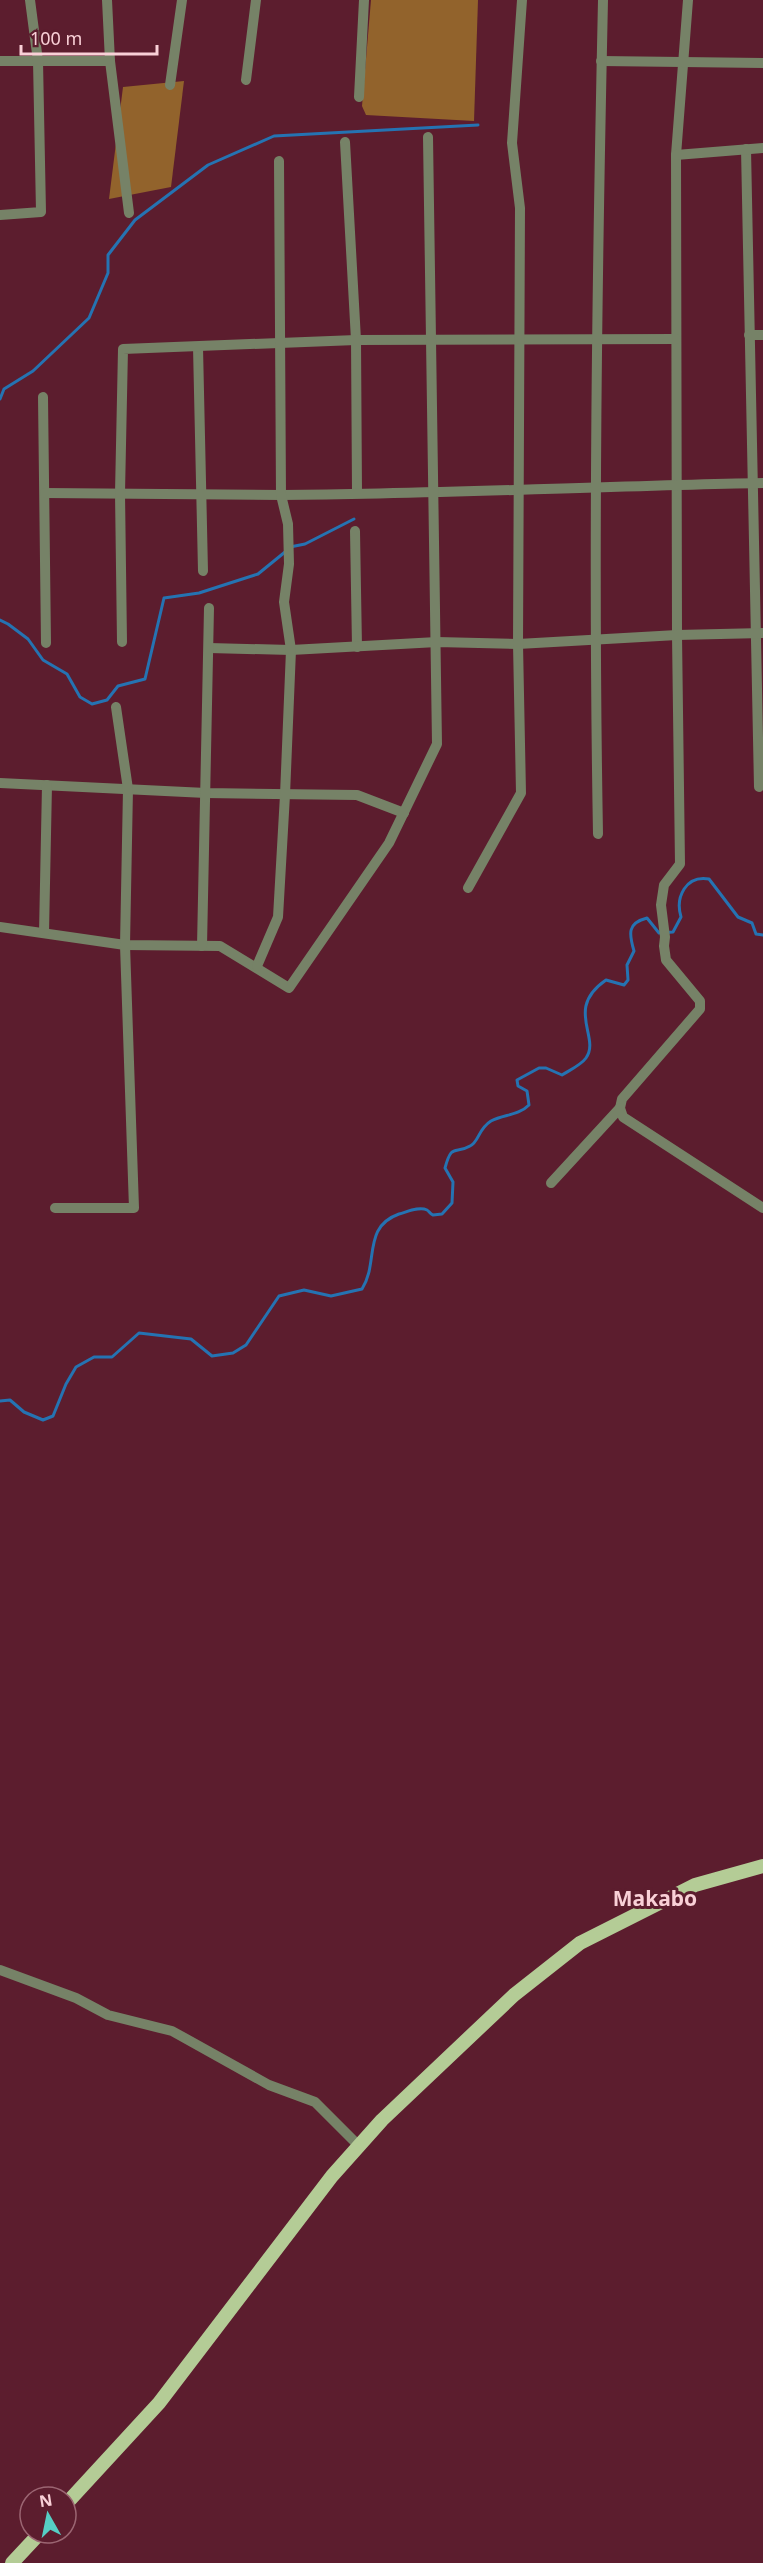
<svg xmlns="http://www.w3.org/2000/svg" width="763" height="2563" viewBox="0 0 763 2563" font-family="'Noto Sans',sans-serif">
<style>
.forest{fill:#92632c}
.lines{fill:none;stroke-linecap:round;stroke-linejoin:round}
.stream{stroke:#2573b2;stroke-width:3}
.minor{stroke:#768267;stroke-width:10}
.major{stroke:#b4cc96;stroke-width:14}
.labels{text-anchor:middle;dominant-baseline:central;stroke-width:6;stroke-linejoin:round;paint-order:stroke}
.quarter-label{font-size:21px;font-weight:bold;fill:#f9d0d7;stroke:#5c1d2e}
</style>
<rect width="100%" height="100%" fill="#5c1d2e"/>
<g class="forest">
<polygon points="371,0 478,0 474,121 366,115 362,106"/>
<polygon points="184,81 171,187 109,199 123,87"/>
</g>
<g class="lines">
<g class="stream">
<polyline points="0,399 4,389 33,371 89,318 108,273 108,255 135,220 208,165 274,136 478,125"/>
<polyline points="290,547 305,544 354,519"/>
<polyline points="0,620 8,624 28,639 43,660 67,674 80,697 92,704 107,700 118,686 145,679 164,598 199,593 258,574 285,552"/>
<path d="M 0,1401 L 10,1400 L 24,1412 L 43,1420 L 53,1416 L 66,1384 L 76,1367 L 94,1357 L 112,1357 L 139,1333 L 191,1339 L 212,1356 L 233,1353 L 246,1345 L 279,1296 L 304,1290 L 331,1296 L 362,1289 C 379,1263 362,1227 399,1214 C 407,1212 419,1206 427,1210 C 429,1211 430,1214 433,1215 L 442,1214 L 452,1203 L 453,1182 L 445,1168 C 452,1142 455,1155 470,1146 C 479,1142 478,1129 491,1121 C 504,1114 518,1116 529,1105 L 527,1091 L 518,1086 L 517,1080 L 539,1068 L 546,1068 L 562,1075 C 570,1070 581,1065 586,1058 C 601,1037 564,1009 606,980 L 624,985 L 628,980 L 627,965 L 634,951 C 629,934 627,923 647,918 L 659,933 L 673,932 L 681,917 C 675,897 686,875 709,879 L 738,917 L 752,923 L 756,934 L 763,935"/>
</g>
<g class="minor">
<polyline points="107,0 110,61 129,213"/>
<polyline points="688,0 676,155 677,635 680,864 664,885 661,905 665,937 664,946 666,960 700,1001 700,1009 622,1099 620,1108 623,1117 763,1208"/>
<polyline points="0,61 110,61"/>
<polyline points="601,61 763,63"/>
<polyline points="246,80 256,0"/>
<polyline points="170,85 182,0"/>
<polyline points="359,97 364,0"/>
<polyline points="345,142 356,340 357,493"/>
<polyline points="746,149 759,787"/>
<polyline points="676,155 763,148"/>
<polyline points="0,215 41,212 38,61 30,0"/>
<polyline points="749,335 763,335"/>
<polyline points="198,347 203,571"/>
<polyline points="43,397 46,643"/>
<path d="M 45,493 C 124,493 203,495 282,495 C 442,494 603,486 763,483"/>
<polyline points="355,531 357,647"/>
<polyline points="122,642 120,493 123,349 356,340 676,339"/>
<polyline points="209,648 291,650 437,642 518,644 677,635 763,633"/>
<polyline points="0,783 206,793 357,795 404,813"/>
<path d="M 598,834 C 593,556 597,278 603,0"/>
<polyline points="468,888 521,793 518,644 520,208 512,143 522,0"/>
<polyline points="0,927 125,945 220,946 289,988 389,843 437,744 428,137"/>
<polyline points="44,933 47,785"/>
<polyline points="202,946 209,608"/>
<polyline points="257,966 278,917 285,795 291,650 284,602 289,564 288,524 281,495 279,161"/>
<polyline points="551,1183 620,1108"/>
<polyline points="55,1208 134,1208 125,945 128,789 116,707"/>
<polyline points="0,1970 76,1998 108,2015 172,2031 269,2085 315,2102 359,2146"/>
</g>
<g class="major">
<polyline points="66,2504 159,2403 332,2176 382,2120 514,1995 580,1943 695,1885 763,1866"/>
<polyline points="12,2563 40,2533"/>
</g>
</g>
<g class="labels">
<g class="quarter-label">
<text x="655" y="1898">Makabo</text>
</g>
</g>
<g transform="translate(48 2515) rotate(351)"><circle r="28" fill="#5c1d2e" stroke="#9b6572" stroke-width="1.5"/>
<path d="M0-4.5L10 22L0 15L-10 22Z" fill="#56cec4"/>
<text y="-9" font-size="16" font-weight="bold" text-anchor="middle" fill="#f9d0d7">N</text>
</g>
<path d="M21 45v9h136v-9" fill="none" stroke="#f9d0d7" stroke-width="3"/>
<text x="30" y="45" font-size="18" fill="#f9d0d7" stroke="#5c1d2e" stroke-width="4.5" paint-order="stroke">100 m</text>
</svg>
